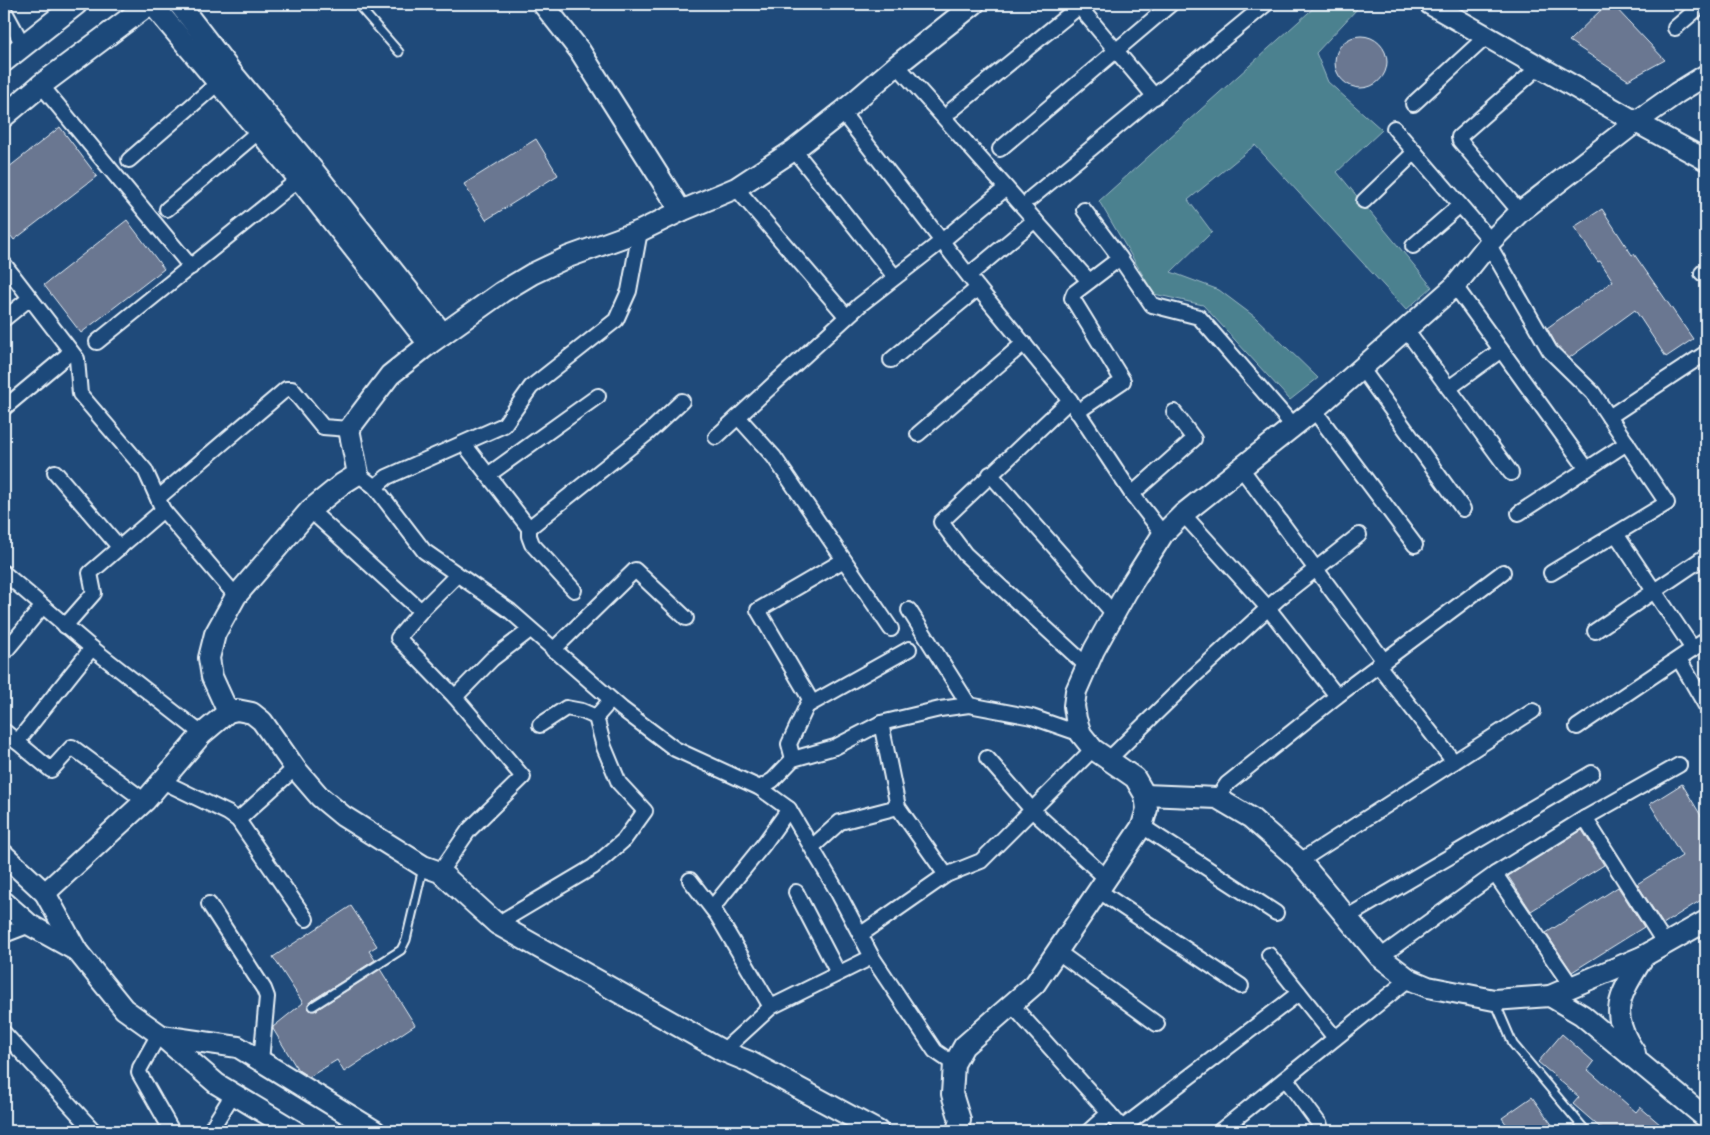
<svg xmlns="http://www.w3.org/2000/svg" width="1710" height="1135" viewBox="0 0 1710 1135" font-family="'Patrick Hand',sans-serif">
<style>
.green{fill:#4c818f;stroke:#9ab9c4}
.building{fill:#6b7791;stroke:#e8f1f8}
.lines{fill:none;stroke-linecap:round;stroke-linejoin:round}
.lane-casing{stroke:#e8f1f8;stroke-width:11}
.street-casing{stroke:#e8f1f8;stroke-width:18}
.secondary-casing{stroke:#e8f1f8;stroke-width:24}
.primary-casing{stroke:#e8f1f8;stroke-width:25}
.lane{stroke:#1f4a7a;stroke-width:7}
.street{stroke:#1f4a7a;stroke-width:14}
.secondary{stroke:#1f4a7a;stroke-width:20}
.primary{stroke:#1f4a7a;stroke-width:21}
</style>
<rect width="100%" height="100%" fill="#1f4a7a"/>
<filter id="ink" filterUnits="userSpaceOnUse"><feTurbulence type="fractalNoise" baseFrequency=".02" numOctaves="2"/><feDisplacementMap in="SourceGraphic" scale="10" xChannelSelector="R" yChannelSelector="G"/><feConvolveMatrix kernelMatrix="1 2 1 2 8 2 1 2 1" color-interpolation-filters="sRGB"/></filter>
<g filter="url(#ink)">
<polygon class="green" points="1318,4 1352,4 1357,9 1316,53 1328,82 1382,130 1337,172 1432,287 1406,310 1255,145 1188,200 1212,232 1171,272 1219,290 1255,317 1318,378 1290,400 1203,305 1154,294 1099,201"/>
<g class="building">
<polygon points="1607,4 1612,4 1665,60 1628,80 1569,41"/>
<circle cx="1361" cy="62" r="26"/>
<polygon points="60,127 97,176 14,240 4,227 4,171"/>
<polygon points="536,139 558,175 486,220 464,184"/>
<polygon points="1602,209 1632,255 1634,254 1693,339 1666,357 1635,310 1569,358 1557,346 1547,328 1613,281 1600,261 1598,262 1574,227"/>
<polygon points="127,220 164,269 81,333 44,285"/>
<polygon points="1682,784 1706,824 1706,897 1663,924 1637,884 1682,856 1650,804"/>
<polygon points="1582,830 1604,865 1531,911 1508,876"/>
<polygon points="1618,887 1644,927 1572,972 1546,933"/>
<polygon points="351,906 377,946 369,951 375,960 310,1002 308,1004 308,1008 311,1011 316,1010 380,969 415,1025 344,1072 337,1060 309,1077 298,1070 273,1029 273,1027 303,1003 273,957"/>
<polygon points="1562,1034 1594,1062 1588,1070 1636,1112 1640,1107 1668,1131 1604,1131 1573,1104 1579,1097 1538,1062"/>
<polygon points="1532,1097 1553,1126 1546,1131 1511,1131 1502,1118"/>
</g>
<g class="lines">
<g class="lane-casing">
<g id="lane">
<polyline points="357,4 399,52"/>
<polyline points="1495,1002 1513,1044 1586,1131"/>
<polyline points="313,1006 401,950 406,940 423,868"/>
</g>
</g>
<g class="street-casing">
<g id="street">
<polyline points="1077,4 1155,97"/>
<polyline points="4,10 23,45"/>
<polyline points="1675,28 1703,4"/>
<polyline points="897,65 1089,281"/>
<polyline points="41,85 191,267"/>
<polyline points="1413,104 1487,36"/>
<polyline points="952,110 1082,4"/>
<polyline points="842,112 978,288 1070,400 1132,494 1163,534"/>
<polyline points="1394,128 1491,241"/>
<polyline points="1000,149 1171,4"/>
<polyline points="794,150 895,277"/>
<polyline points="129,160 219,82"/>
<polyline points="736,188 847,317"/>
<polyline points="1031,198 1266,4"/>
<polyline points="1364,201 1415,152"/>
<polyline points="167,209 258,132"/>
<polyline points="1084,210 1120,258 1152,305 1199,317 1294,427"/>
<polyline points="1520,212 1460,141 1459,137 1540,66"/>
<polyline points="1489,245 1550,351 1593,393 1667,503 1551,573"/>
<polyline points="1413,246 1460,205"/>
<polyline points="4,264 77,359 80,394 145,470 163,510 236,596"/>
<polyline points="1702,273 1706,270"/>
<polyline points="969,275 1035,220"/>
<polyline points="1455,286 1587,469"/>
<polyline points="4,319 30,298"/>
<polyline points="1406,330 1511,473"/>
<polyline points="97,342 299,179"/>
<polyline points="891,360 978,288"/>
<polyline points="1362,369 1463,509"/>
<polyline points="1449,388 1501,350"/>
<polyline points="1070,400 941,522 965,554 1087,666"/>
<polyline points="4,408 71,352"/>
<polyline points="1314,410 1415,545"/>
<polyline points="1077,412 1123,381 1072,298 1074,293 1120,258"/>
<polyline points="738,417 774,457 891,629"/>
<polyline points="1609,417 1706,353"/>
<polyline points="918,434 1024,343"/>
<polyline points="716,437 861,304 942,241 1006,188"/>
<polyline points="464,444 529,528 529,536 532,544 574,590"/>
<polyline points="1241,468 1384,661"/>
<polyline points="55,472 120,548"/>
<polyline points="358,474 375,487 424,551 510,611 622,709 675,749 760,788 773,780 793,759 835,747 881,723 940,709 969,705 1032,717 1081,734"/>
<polyline points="990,474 1114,614"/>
<polyline points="488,475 598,396"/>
<polyline points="375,487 387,477 504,425 531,387 616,320 629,291 640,231"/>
<polyline points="1132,494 1194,439 1174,412"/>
<polyline points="158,498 286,389 292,389 323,427 349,429"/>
<polyline points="310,510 421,611"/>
<polyline points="1519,513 1627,443"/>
<polyline points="1183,514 1268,608 1337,696"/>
<polyline points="529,528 649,432 682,401"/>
<polyline points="1616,534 1693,649"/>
<polyline points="4,573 92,648 202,734"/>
<polyline points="909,610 969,705"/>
<polyline points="65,626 94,593 90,573 163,510"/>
<polyline points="1595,631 1706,556"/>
<polyline points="553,650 635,570 686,618"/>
<polyline points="4,653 42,607"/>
<polyline points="1679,659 1706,706"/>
<polyline points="1378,665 1454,762"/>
<polyline points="455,697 492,659 530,630"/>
<polyline points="807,706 909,649"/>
<polyline points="881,723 898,807 946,875"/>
<polyline points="540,725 566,708 582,711 596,717"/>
<polyline points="1577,727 1706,640"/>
<polyline points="4,731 51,770 72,747 145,801"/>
<polyline points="17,742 92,648"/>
<polyline points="987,758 1033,811 1107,879"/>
<polyline points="793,759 789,744 810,699 758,610 844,560"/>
<polyline points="1109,759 1195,675 1278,599 1359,535"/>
<polyline points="162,781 228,813 238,820 306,919"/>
<polyline points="760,788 789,809 836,889 872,957 935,1051 954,1064"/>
<polyline points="1217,798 1227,784 1337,696 1503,572"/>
<polyline points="1585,818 1665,944"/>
<polyline points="238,820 295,768"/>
<polyline points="1142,826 1276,913"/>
<polyline points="812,847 840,822 898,807"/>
<polyline points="1300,861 1533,711"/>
<polyline points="440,872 469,830 523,777 455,697 398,638 421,611 457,575"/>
<polyline points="1495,874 1572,987"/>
<polyline points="690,880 717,915 771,1007"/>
<polyline points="1099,891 1241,986"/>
<polyline points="796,892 838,973"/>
<polyline points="209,904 264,989 267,997 261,1061"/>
<polyline points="712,908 764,844 789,809"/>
<polyline points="1347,917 1592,773"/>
<polyline points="497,924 593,867 624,840 645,811 619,783 604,747 596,717 611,700"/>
<polyline points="4,935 30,925"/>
<polyline points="860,935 946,875 981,861 1093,749"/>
<polyline points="1058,952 1157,1024"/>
<polyline points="1269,955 1335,1038"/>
<polyline points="1380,957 1495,874 1585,818 1679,765"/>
<polyline points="1012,1005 1125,1131"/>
<polyline points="4,1033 94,1131"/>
<polyline points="159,1034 140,1068 139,1073 172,1131"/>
<polyline points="723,1051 771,1007 872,957"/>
<polyline points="1286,1079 1320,1125 1320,1131"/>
<polyline points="1122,1128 1299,993"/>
<polyline points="210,1131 233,1094"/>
<polyline points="1089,1131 1109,1113"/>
<polyline points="1220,1131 1409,979"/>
</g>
</g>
<g class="secondary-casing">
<g id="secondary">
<polyline points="152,4 299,179 429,344"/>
<polyline points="179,4 233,74 313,170 443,334"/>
<polyline points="543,4 580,51 681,211"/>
<polyline points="1430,4 1636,122 1706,160"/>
<polyline points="228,712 212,677 209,658 215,634 236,596 310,510 342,484 358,474 349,429 390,375 429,344 502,292 532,274 568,257 640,231 681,211 736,188 794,150 842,112 897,65 974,4"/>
<polyline points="1145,795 1217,798 1251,818 1300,861 1380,957 1409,979 1428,987 1494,1000 1550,996 1644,956 1706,921"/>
<polyline points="4,855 45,893 77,951 124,1009 159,1034 217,1084 295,1131"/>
<polyline points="45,893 145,801 202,734 228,712 237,710 252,713 262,721 295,768 320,797 343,816 423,866 440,872 497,924 723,1051 750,1062 878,1131"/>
<polyline points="4,902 30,925 77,951"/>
<polyline points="1550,996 1582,1015 1706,1118"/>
<polyline points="162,1036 238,1047 375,1131"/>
<path d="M 1635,1053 C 1606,1011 1621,994 1644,956"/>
<polyline points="957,1131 960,1120 952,1094 954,1064 964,1046 1035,984 1142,826 1147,809 1145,795 1135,778 1093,749 1081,734 1076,719 1074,706 1076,691 1094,650 1127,591 1163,534 1183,514 1314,410 1455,286 1491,241 1520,212 1636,122 1677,93 1706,75"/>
</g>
</g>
<g class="primary-casing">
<g id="primary">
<polyline points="4,61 76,4"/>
<polyline points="4,116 41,85 149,4"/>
</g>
</g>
<use href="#lane" class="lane"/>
<use href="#street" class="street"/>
<use href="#secondary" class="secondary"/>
<use href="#primary" class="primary"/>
</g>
</g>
<rect width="1710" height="1135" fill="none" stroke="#1f4a7a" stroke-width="20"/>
<rect x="10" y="10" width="1690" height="1115" fill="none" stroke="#e8f1f8" stroke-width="2" filter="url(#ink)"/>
</svg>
